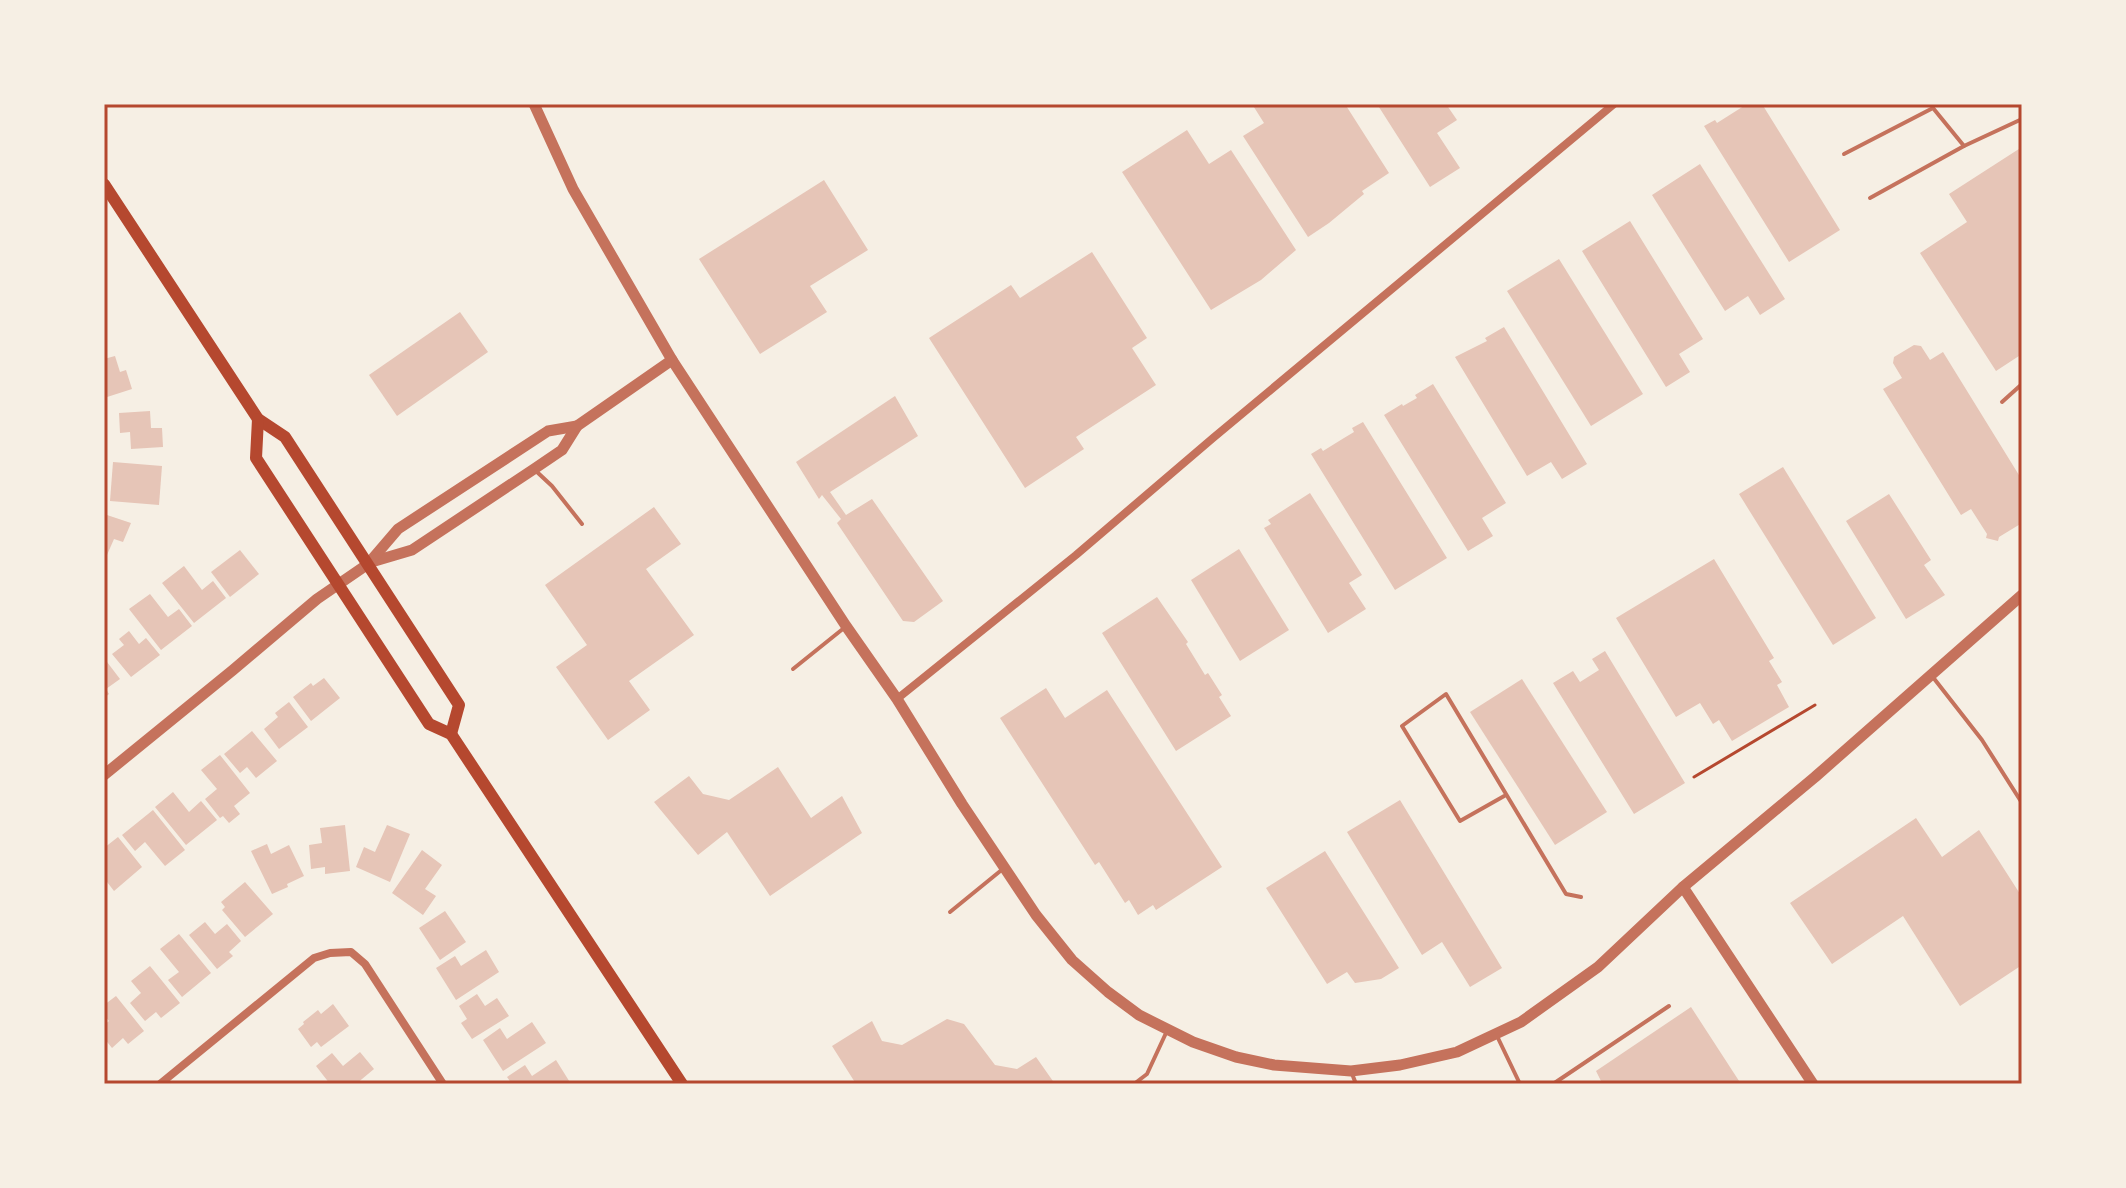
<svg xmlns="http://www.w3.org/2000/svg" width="2126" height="1188" viewBox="0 0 2126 1188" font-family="'Source Serif 4',serif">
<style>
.building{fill:#e6c5b7}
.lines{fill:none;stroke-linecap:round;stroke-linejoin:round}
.path{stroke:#b5482f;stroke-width:3}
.service{stroke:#c5725c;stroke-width:4}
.minor{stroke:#c5725c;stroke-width:8}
.tertiary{stroke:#c5725c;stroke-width:11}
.secondary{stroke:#b5482f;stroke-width:12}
.neatline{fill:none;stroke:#b5482f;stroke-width:3}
</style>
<rect width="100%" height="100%" fill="#f6efe4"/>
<g class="building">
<polygon points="1252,104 1345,104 1389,173 1362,191 1364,194 1329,223 1308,237 1243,136 1264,123"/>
<polygon points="1377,104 1446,104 1457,120 1437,133 1460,168 1430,187"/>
<polygon points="1747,104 1762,104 1840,230 1789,262 1704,126 1715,120 1717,123"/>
<polygon points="1187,130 1209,164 1231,150 1296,250 1261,280 1211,310 1122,172"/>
<polygon points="2022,147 2022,354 1996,371 1920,253 1967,222 1949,194"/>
<polygon points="1700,164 1785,299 1760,315 1748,296 1725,311 1652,195"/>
<polygon points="824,180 868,250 810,286 827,312 760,354 699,259"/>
<polygon points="1630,221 1703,339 1679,354 1690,372 1666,387 1582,251"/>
<polygon points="1092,252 1147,338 1132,348 1156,385 1076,437 1084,449 1025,488 929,338 1011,285 1020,298"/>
<polygon points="1559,259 1643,394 1591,426 1507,291"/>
<polygon points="460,312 488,352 397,416 369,375"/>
<polygon points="1504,327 1587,464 1562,479 1551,462 1527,476 1455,357 1487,341 1485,338"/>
<polygon points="1914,345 1921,346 1930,360 1943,352 2022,480 2022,523 1999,537 1998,541 1986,538 1987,534 1971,509 1961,515 1883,389 1902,378 1893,363 1894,357"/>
<polygon points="115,356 120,372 126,370 132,389 104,398 104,359"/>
<polygon points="1433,384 1506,503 1482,518 1493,536 1468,551 1384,415 1402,404 1403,406 1417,398 1415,395"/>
<polygon points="895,396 918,436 830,492 846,515 872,499 943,601 914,622 903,621 837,523 841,519 822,495 819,499 796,462"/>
<polygon points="150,411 151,428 162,428 163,447 131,449 130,432 120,433 119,413"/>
<polygon points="1363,422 1447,558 1395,590 1311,454 1321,448 1323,451 1344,438 1354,432 1352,428"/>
<polygon points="113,462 162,466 159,505 110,501"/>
<polygon points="1783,467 1876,618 1833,645 1739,494"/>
<polygon points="1310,493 1362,575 1349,583 1366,609 1328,633 1264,528 1271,524 1268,520"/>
<polygon points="1889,494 1931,560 1924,565 1945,595 1906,619 1846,521"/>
<polygon points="654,507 681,544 646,569 694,635 629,681 650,710 608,740 556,667 587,645 545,585"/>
<polygon points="104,514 131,523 123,542 114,539 107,555 104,553"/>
<polygon points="1239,549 1289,630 1240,661 1191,580"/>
<polygon points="240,550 259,574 230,597 211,572"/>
<polygon points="1714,559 1774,658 1769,661 1782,682 1777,685 1789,707 1732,741 1719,720 1713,724 1700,703 1676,717 1616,618"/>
<polygon points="184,566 202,590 213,581 226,598 194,623 162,583"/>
<polygon points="150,594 168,617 179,609 192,626 161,650 129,609"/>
<polygon points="1157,597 1188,642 1186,644 1205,675 1208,673 1222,695 1219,697 1231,716 1176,751 1102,633"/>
<polygon points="129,631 139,644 146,638 160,655 131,677 112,654 124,645 119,639"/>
<polygon points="1605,651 1685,783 1634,814 1553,683 1573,671 1580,682 1599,670 1592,659"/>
<polygon points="104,658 120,679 106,689 109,694 104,698"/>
<polygon points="324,678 340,698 311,721 293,697 311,683 313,686"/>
<polygon points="1522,679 1607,812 1555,845 1470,712"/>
<polygon points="1046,688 1065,718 1107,690 1222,867 1156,910 1153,905 1138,915 1129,900 1125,903 1099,862 1095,865 1000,718"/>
<polygon points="289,702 308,727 279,749 264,729 278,717 275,713"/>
<polygon points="252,731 277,761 256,778 247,767 240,773 224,754"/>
<polygon points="220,755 250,793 234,806 240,814 229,823 223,816 220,818 205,799 217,789 201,770"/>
<polygon points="778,767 811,818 842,796 862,833 770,896 727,832 698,855 654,802 689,776 703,794 729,800"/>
<polygon points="173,792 189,812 201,801 217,820 186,845 155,807"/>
<polygon points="1400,800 1502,968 1470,987 1442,942 1422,955 1347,832"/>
<polygon points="153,810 185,850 165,866 145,842 135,851 122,835"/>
<polygon points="1916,818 1942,857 1979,830 2022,897 2022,965 1960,1006 1903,916 1832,964 1790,903"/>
<polygon points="345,825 350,871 325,874 325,867 311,869 309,845 322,843 320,828"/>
<polygon points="387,825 410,834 390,882 356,867 364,847 375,852"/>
<polygon points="118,837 142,867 114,891 104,878 104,855 106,854 104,848"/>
<polygon points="267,844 271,854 289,845 304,876 287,884 288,887 272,894 251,851"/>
<polygon points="422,850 442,865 425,889 436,896 423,915 392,893"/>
<polygon points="1325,851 1399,968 1381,979 1355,983 1347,972 1327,984 1266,888"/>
<polygon points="245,882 273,914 245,937 222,910 225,907 221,902"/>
<polygon points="445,911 466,942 440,960 419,928"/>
<polygon points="205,922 215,934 227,924 241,941 229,952 233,956 217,969 189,935"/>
<polygon points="179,934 211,973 182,997 168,980 179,972 160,949"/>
<polygon points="486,950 499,972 456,1000 436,968 455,956 461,966"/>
<polygon points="150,966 180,1003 161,1018 156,1012 145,1021 130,1003 141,993 131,981"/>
<polygon points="477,994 485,1006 497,998 509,1016 472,1039 461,1023 467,1019 459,1006"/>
<polygon points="116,996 144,1031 128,1044 123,1038 112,1048 104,1038 104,1025 109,1021 104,1015 104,1005"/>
<polygon points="333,1004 349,1026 321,1047 317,1042 311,1047 298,1029 304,1024 303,1022 318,1010 321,1014"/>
<polygon points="1691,1007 1741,1084 1594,1084 1601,1081 1596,1071"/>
<polygon points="947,1019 964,1024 995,1065 1017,1069 1036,1057 1055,1084 856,1084 832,1046 872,1021 882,1041 902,1045"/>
<polygon points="532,1022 546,1043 503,1071 483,1040 500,1028 507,1039"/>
<polygon points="360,1052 374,1069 356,1084 330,1084 316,1066 332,1053 343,1066"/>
<polygon points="556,1060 571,1084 512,1084 507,1077 525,1065 532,1076"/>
</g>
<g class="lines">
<polyline class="path" points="1694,777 1815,705"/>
<g class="service">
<polyline points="1844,154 1933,108 1964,146"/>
<polyline points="1870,198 1964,146 2022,119"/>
<polyline points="2002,402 2022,384"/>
<polyline points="537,472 552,486 582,524"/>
<polyline points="793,669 844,628"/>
<polyline points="1932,676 1982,740 2022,803"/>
<polyline points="1506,795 1460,821 1402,726 1446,694 1566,894 1581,897"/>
<polyline points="950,912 1004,868"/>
<polyline points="1497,1036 1520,1084"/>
<polyline points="1351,1071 1356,1084"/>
<polyline points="1134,1084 1147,1074 1166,1033"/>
<polyline points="1553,1084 1669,1006"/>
</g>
<g class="minor">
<polyline points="897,699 1076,555 1213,438 1614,104"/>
<polyline points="160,1084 314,958 330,953 351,952 365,964 443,1084"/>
</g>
<g class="tertiary">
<polyline points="534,104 573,189 672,360 846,626 897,699 962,804 1036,915 1072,960 1108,992 1139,1015 1193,1042 1236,1057 1274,1065 1351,1071 1400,1065 1457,1052 1521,1022 1598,967 1683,887 1815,777 2022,595"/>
<polyline points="368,563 412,550 534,469 562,450 577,426 672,360"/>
<polyline points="104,775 233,670 317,599 368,564 398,529 548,431 577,426"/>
<polyline points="1683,887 1813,1084"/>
</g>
<g class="secondary">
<polyline points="104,184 258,419 285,437 459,705 451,734"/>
<polyline points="258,419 256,458 429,724 451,734 682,1084"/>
</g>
</g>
<rect width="2126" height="1188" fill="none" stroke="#f6efe4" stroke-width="212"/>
<rect x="106" y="106" width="1914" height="976" class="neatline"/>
</svg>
